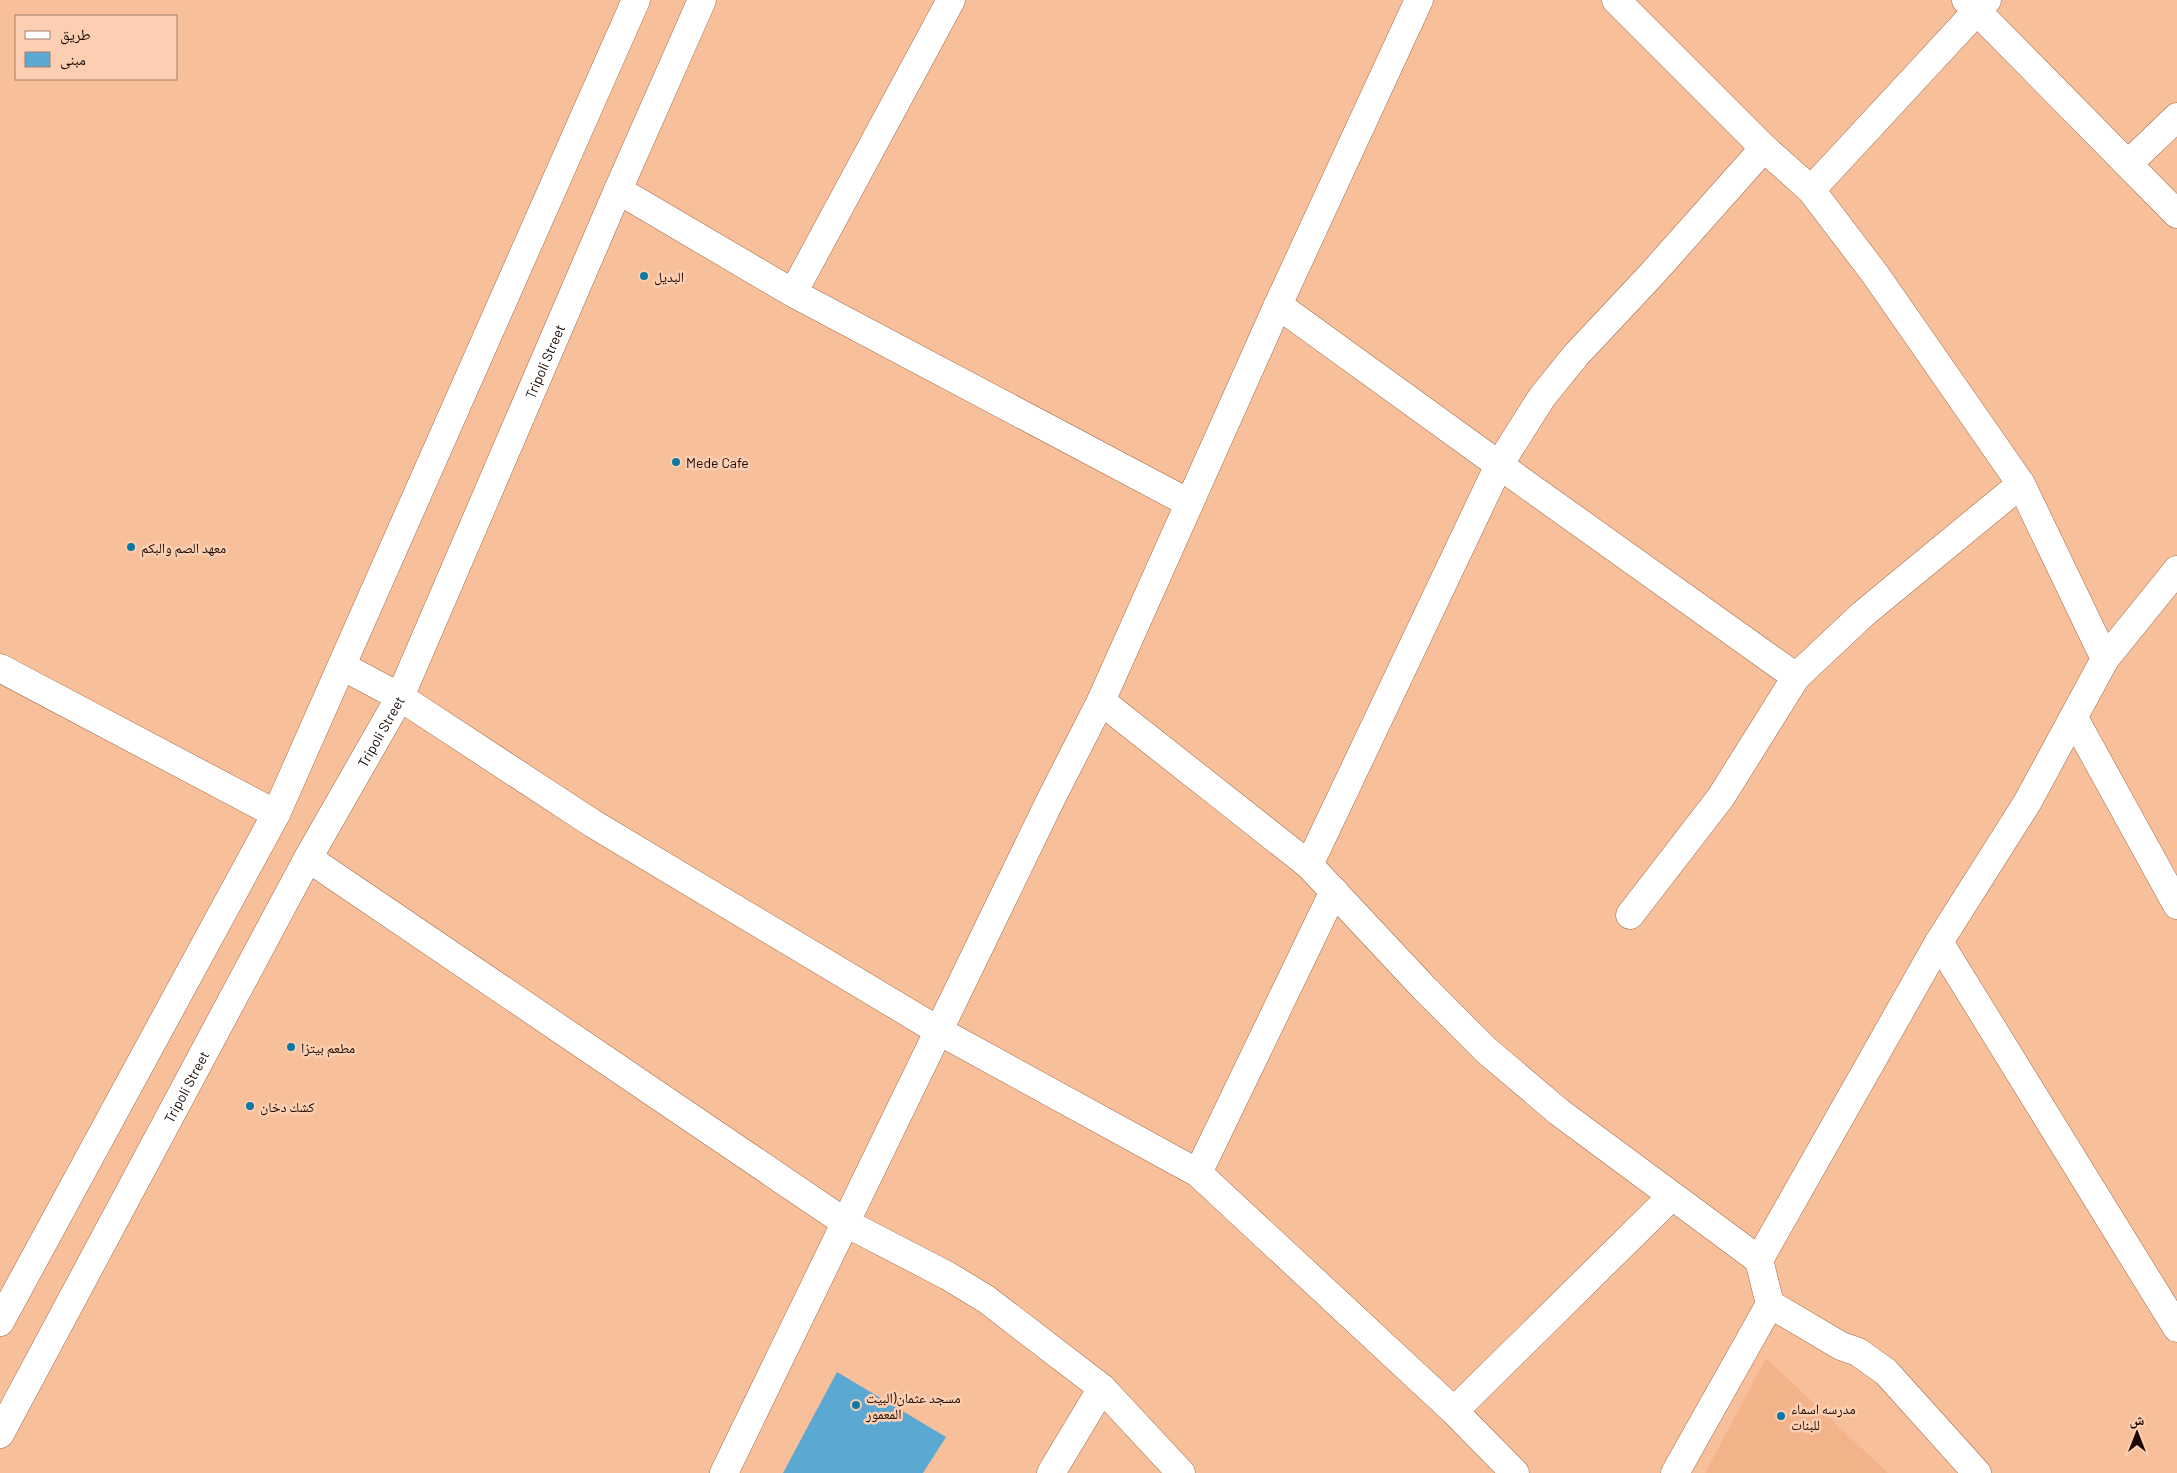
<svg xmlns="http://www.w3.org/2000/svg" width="2177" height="1473" viewBox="0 0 2177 1473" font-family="Barlow,'Noto Naskh Arabic',sans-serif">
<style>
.built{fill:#f3b48c}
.building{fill:#5ba9d2}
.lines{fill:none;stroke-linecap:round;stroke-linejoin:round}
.street-casing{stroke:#a16d4b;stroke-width:29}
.secondary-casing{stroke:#a16d4b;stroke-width:29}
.street{stroke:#fff;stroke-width:28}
.secondary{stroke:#fff;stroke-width:28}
.poi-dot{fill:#0c77a2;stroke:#fdcfb2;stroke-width:2}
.labels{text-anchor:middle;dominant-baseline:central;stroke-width:5;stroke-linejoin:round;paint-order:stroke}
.poi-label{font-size:14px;fill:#1b0800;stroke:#fdcfb2;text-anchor:start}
.street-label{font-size:14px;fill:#1b0800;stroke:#fdcfb2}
</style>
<rect width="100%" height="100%" fill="#f8bf9b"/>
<polygon class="built" points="1766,1358 1888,1473 1705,1473"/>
<polygon class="building" points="837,1372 946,1437 923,1473 783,1473"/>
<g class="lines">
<g class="street-casing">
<g id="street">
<polyline points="1616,0 1764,148 1811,190 1875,274 2021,484 2105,659"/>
<polyline points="1966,0 2177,214"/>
<polyline points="2128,164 2177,117"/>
<polyline points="618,190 793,293 1189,503"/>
<polyline points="1811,190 1987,0"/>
<polyline points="793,293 951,0"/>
<polyline points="1278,305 1499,465 1796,677"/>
<polyline points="342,666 400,697 592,823 939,1031 1198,1173 1454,1411 1515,1473"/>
<polyline points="0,668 276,814"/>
<polyline points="1101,701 1309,865 1425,989 1486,1050 1559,1112 1759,1260"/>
<polyline points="2074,718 2177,905"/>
<polyline points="308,858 846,1223 948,1276 986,1299 1102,1388 1181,1473"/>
<polyline points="1309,865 1499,465 1542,397 1576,355 1652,274 1764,148"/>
<polyline points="1630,915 1721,797 1796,677 1863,614 2021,484"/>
<polyline points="1939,942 2177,1328"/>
<polyline points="1198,1173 1334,891"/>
<polyline points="1770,1304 1841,1346 1858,1352 1886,1372 1977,1473"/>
<polyline points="1454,1411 1672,1196"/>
<polyline points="724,1473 1051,799 1101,701 1278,305 1419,0"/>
<polyline points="1051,1473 1102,1388"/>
<polyline points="1675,1473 1770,1304 1759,1260 1939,942 2027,803 2105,659 2177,570"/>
</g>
</g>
<g class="secondary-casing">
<g id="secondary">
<polyline points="0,1322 276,814 636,0"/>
<path id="s1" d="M 0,1434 L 308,858 L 400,697 L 618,190 L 702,0"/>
</g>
</g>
<use href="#street" class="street"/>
<use href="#secondary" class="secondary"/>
</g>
<g class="poi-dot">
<circle cx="644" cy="276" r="5"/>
<circle cx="676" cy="462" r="5"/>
<circle cx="131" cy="547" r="5"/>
<circle cx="291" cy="1047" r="5"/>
<circle cx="250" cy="1106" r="5"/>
<circle cx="856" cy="1405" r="5"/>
<circle cx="1781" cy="1416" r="5"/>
</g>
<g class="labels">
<g class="poi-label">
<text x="654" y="276">البديل</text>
<text x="686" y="462">Mede Cafe</text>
<text x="141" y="547">معهد الصم والبكم</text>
<text x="301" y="1047">مطعم بيتزا</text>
<text x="260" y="1106">كشك دخان</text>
<text x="866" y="1397">مسجد عثمان(البيت<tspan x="866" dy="16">المعمور</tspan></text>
<text x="1791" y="1408">مدرسه اسماء<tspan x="1791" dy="16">للبنات</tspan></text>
</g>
<g class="street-label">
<text stroke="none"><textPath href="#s1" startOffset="1204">Tripoli Street</textPath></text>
<text stroke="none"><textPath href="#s1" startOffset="799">Tripoli Street</textPath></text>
<text stroke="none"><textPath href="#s1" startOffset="394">Tripoli Street</textPath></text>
</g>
</g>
<rect x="15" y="15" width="162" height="65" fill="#fdcfb2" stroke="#a37f6b"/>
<rect x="25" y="31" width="25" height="8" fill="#ffffff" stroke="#a37f6b"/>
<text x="60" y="40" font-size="15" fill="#1b0800">طريق</text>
<rect x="25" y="52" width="25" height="15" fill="#5ba9d2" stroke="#a37f6b"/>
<text x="60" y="65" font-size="15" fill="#1b0800">مبنى</text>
<g transform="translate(2137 1433)" stroke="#fdcfb2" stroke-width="4" paint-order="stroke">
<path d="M0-4L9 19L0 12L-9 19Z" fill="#1b0800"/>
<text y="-8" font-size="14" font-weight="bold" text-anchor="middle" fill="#1b0800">ش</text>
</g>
</svg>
